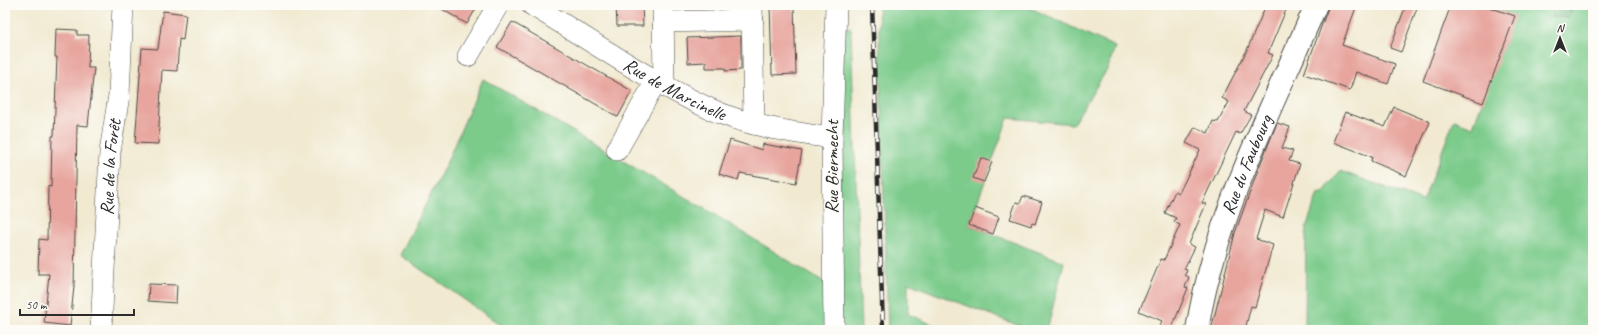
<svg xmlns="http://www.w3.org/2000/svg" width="1598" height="335" viewBox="0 0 1598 335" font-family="Caveat,sans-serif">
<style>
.green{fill:#7ccb8b;stroke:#547b5b}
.forest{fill:#65af77;stroke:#486d51}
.building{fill:#e7a59e}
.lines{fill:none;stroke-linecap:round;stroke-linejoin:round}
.minor-casing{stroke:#494844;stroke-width:22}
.major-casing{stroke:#494844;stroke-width:24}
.minor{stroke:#fff;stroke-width:21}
.major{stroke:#fff;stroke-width:22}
.rail-casing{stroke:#2b2b2b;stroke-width:4.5}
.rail{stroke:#fdfcf7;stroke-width:3;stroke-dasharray:9;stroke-linecap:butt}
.labels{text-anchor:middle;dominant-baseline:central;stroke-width:3;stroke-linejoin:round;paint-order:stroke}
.street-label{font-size:19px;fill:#2b2b2b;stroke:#fdfcf7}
</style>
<rect width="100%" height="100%" fill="#fdfcf7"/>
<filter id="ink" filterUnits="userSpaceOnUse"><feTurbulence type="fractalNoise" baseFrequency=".025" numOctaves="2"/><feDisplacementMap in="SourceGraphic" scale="8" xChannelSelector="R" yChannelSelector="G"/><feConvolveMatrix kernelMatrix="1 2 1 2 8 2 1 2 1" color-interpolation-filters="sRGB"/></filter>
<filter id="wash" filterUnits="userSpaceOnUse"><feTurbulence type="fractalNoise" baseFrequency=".012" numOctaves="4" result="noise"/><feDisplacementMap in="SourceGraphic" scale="16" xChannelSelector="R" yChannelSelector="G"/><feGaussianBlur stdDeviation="0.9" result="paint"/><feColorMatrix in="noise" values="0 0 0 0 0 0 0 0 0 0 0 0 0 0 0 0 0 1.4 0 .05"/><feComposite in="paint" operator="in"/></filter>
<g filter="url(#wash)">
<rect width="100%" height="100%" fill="#f1ead1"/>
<g class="green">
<polygon points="878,5 1024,5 1115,47 1108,68 1073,124 1008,118 969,225 1064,262 1047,330 1030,330 908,283 908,314 945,330 888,330"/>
<polygon points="1485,5 1557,5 1551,17 1567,18 1574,5 1593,5 1593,330 1305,330 1306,228 1318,193 1323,193 1340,171 1423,201 1454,120 1473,127 1514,16"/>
<polygon points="842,28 851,28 861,330 834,330"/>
<polygon points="483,79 707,210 826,284 828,330 508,330 400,255 446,164"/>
</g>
<polygon class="forest" points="1557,5 1574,5 1568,18 1551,17"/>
<g id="blocks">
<g class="building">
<polygon points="435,5 478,5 467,24"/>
<polygon points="616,5 642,5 643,26 617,26"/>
<polygon points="770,5 794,5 796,74 772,75"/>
<polygon points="1266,5 1288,5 1268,53 1273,55 1244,111 1251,115 1240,134 1236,132 1202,203 1206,204 1189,244 1195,247 1184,269 1187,270 1185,275 1189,277 1185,287 1188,288 1171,330 1158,330 1162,321 1139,311 1161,259 1164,260 1180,225 1174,222 1176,218 1165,213 1175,191 1179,193 1200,150 1186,143 1195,127 1208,133 1213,121 1218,122 1229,102 1222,98 1247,50"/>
<polygon points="1329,5 1357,5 1342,45 1395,64 1388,84 1356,72 1350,90 1304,74"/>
<polygon points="1406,5 1418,5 1401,52 1390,48"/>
<polygon points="1451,5 1483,5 1515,16 1483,103 1423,81"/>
<polygon points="163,11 186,14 183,40 179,39 177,71 162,70 158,144 135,143 142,48 158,49"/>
<polygon points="512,22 632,91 618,117 497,47"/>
<polygon points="56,29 77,30 77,35 89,35 88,68 94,68 88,126 77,125 74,286 70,326 44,323 49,274 38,274 39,239 47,240 48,186 51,187 52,136 54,136 57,57 55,57"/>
<polygon points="741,36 741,70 725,71 725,68 706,68 706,62 688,63 687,38"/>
<polygon points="1394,107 1430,122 1406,176 1371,161 1372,157 1333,142 1345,112 1385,127"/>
<polygon points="1277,123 1290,127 1282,148 1293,151 1289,161 1300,164 1283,217 1265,210 1256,239 1273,245 1255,307 1251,306 1245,330 1211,330 1235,233 1258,170"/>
<polygon points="730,140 762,150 763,144 802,151 796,183 740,173 738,180 719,174"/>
<polygon points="981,158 992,162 984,182 973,178"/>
<polygon points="1023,196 1042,202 1035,224 1032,223 1031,226 1010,219 1016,202 1020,203"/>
<polygon points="975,208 999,217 993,234 969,225"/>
<polygon points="149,284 177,285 176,303 148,301"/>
</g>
</g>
</g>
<g filter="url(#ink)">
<use href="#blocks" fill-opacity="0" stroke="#494844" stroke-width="1"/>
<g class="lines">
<g class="minor-casing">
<g id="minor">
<path id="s1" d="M 532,5 C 590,40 646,79 708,108 C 746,126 790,132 832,138"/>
<polyline points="663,5 664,85"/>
<polyline points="752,5 754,124"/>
<polyline points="663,22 753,20"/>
<polyline points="468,56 498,5"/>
<polyline points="617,150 656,81"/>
<path id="s2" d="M 101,330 L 110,152 L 119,95 L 123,5"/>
<polyline points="834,330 832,138 836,5"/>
</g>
</g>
<g class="major-casing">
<g id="major">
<path id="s3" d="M 1197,330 C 1216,213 1270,113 1316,5"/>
</g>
</g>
<use href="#minor" class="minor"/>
<use href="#major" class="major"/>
<g class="rail-casing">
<polyline id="rail" points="872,5 883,330"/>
</g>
<use href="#rail" class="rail"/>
</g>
</g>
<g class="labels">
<g class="street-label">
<text stroke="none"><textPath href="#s1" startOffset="166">Rue de Marcinelle</textPath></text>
<text stroke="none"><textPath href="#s3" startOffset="173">Rue du Faubourg</textPath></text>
<text stroke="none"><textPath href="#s2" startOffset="163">Rue de la Forêt</textPath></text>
<text transform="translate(832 167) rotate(-90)">Rue Biermecht</text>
</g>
</g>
<rect width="1598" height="335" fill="none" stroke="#fdfcf7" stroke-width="20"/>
<g transform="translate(1560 38)" stroke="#fdfcf7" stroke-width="3" paint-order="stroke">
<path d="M0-3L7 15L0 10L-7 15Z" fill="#2b2b2b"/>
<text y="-6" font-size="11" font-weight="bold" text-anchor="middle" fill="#2b2b2b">N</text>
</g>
<path d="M20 309v6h114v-6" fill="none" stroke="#2b2b2b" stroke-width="2"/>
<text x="26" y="309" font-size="12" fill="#2b2b2b" stroke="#fdfcf7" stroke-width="3" paint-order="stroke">50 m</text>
</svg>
